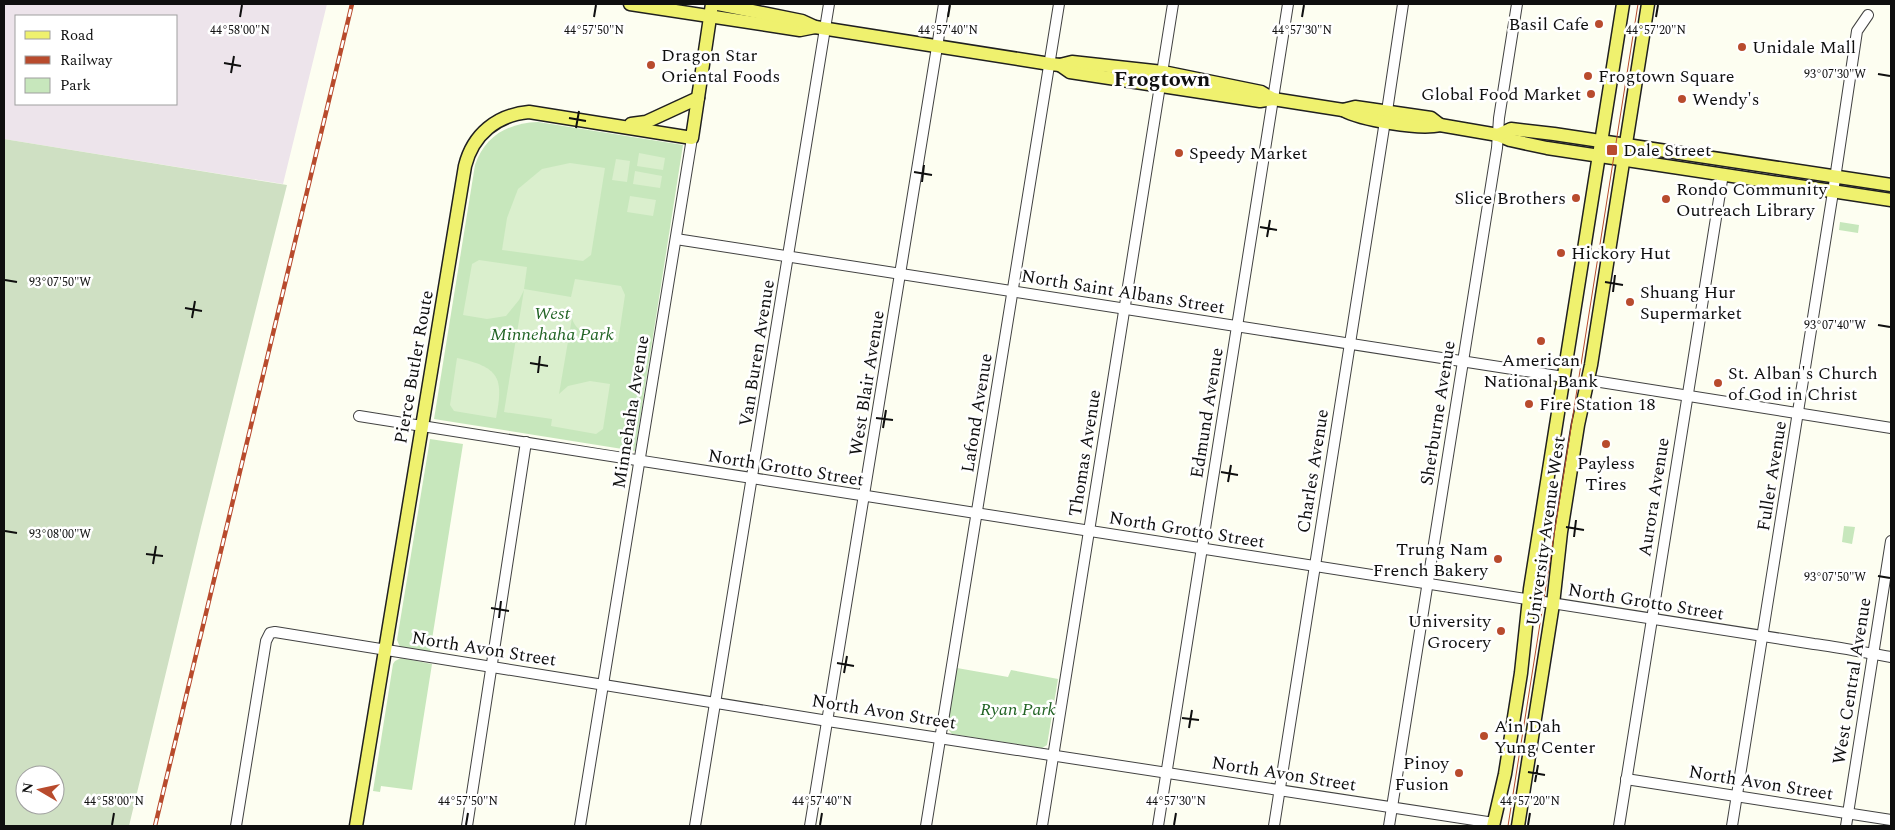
<svg xmlns="http://www.w3.org/2000/svg" width="1895" height="830" viewBox="0 0 1895 830" font-family="Spectral,serif">
<style>
.industrial{fill:#ede4eb;fill-rule:evenodd}
.green{fill:#c7e7bc}
.cemetery{fill:#cfe0c3;fill-rule:evenodd}
.pitch{fill:#daefcd}
.lines{fill:none;stroke-linecap:round;stroke-linejoin:round}
.minor-casing{stroke:#424242;stroke-width:12}
.major-casing{stroke:#202020;stroke-width:15}
.minor{stroke:#fff;stroke-width:10}
.major{stroke:#eff16e;stroke-width:12}
.tram{stroke:#b84b2d;stroke-width:1}
.rail-casing{stroke:#b84b2d;stroke-width:4.5}
.rail{stroke:#fff;stroke-width:2.5;stroke-dasharray:8;stroke-linecap:butt}
.ticks{fill:none;stroke:#0f0f0f;stroke-width:2}
.poi-dot{fill:#b84b2d;stroke:#fff;stroke-width:2}
.labels{text-anchor:middle;dominant-baseline:central;stroke-width:5;stroke-linejoin:round;paint-order:stroke}
.poi-label{font-size:18px;fill:#0f0f0f;stroke:#fff;text-anchor:start}
.street-label{font-size:18px;fill:#0f0f0f;stroke:#fff}
.park-label{font-size:18px;font-style:italic;fill:#226425;stroke:#fff}
.district-label{font-size:22px;font-weight:bold;fill:#0f0f0f;stroke:#fff}
.ticks-label{font-size:12px;text-anchor:middle;fill:#0f0f0f;stroke:#fff;stroke-width:5;stroke-linejoin:round;paint-order:stroke}
</style>
<rect width="100%" height="100%" fill="#fdfef1"/>
<path class="industrial" d="M 4,4 L 327,4 L 283,184 L 4,139 ZM 16,16 L 176,16 L 176,104 L 16,104 Z"/>
<g class="green">
<path d="M 538,122 L 683,145 L 635,451 L 434,419 L 475,165 C 485,136 508,123 538,122 Z"/>
<polygon points="1840,222 1859,225 1858,233 1839,230"/>
<polygon points="430,439 463,444 430,652 400,647 397,640"/>
<polygon points="1844,526 1855,527 1852,544 1842,542"/>
<polygon points="401,658 432,664 412,790 381,786 380,792 373,791 393,664 395,661"/>
<polygon points="957,668 1008,677 1011,670 1058,679 1047,745 1042,748 952,734 947,728"/>
</g>
<path class="cemetery" d="M 4,139 L 287,185 L 201,527 L 129,826 L 4,826 ZM 25,775 L 55,775 L 55,805 L 25,805 Z"/>
<g class="pitch">
<polygon points="639,153 665,158 663,170 637,166"/>
<polygon points="616,159 630,161 627,182 612,180"/>
<polygon points="570,163 605,168 591,255 583,261 502,250 507,218 518,189 542,169"/>
<polygon points="635,171 662,176 660,188 633,184"/>
<polygon points="630,196 656,200 653,216 627,212"/>
<path d="M 479,260 L 527,267 L 524,289 L 571,297 L 575,279 L 621,286 L 625,295 L 618,342 C 602,339 576,336 572,318 L 559,394 L 568,386 L 590,381 L 610,384 L 603,429 L 596,434 L 551,426 L 552,419 L 504,412 L 524,290 L 519,300 L 506,316 L 487,319 L 463,315 L 472,264 Z"/>
<path d="M 457,358 C 499,367 504,377 496,418 L 454,411 L 450,405 Z"/>
</g>
<g class="lines">
<g class="minor-casing">
<g id="minor">
<polyline points="1387,111 1403,4"/>
<polyline points="676,239 1564,377"/>
<polyline points="1588,380 1891,428"/>
<path d="M 359,416 C 844,493 1329,571 1814,644 C 1840,647 1866,653 1891,657"/>
<polyline points="1626,779 1891,820"/>
<polyline points="236,826 266,641 270,633 275,632 828,721 1494,823"/>
<polyline points="467,826 526,442"/>
<polyline points="580,826 692,138"/>
<polyline points="695,826 829,4"/>
<polyline points="810,826 944,4"/>
<polyline points="926,826 1059,4"/>
<polyline points="1042,826 1173,4"/>
<polyline points="1158,826 1288,4"/>
<polyline points="1274,826 1385,121"/>
<polyline points="1389,826 1497,148 1499,118 1517,4"/>
<polyline points="1619,826 1723,174"/>
<polyline points="1732,826 1833,192 1857,31 1868,15"/>
<polyline points="1846,826 1891,541"/>
</g>
</g>
<g class="major-casing">
<g id="major">
<polyline points="630,4 800,30 815,27"/>
<polyline points="718,4 802,21 815,27 1050,64 1060,65 1072,62 1163,72 1261,92 1273,99"/>
<polyline points="1060,65 1070,72 1260,101 1273,99 1343,110 1355,107 1431,118 1440,125"/>
<path d="M 1343,110 C 1361,120 1420,130 1440,125 L 1498,135 L 1510,140 L 1547,148 L 1891,200"/>
<polyline points="631,124 646,122 698,98"/>
<polyline points="1498,135 1511,129 1554,134 1891,185"/>
<path d="M 356,826 L 465,166 C 473,134 497,115 529,112 L 692,138 L 712,4"/>
<polyline points="1493,826 1505,774 1521,673 1530,589 1623,4"/>
<polyline points="1518,826 1553,604 1561,532 1578,425 1591,365 1648,4"/>
</g>
</g>
<use href="#minor" class="minor"/>
<use href="#major" class="major"/>
<polyline class="tram" points="1508,826 1638,4"/>
<g class="rail-casing">
<polyline id="rail" points="155,826 352,4"/>
</g>
<use href="#rail" class="rail"/>
</g>
<path class="ticks" d="M 240,17 L 242,5M 594,17 L 596,5M 948,17 L 950,5M 1302,17 L 1304,5M 1656,17 L 1658,5M 224,63 L 241,66M 231,73 L 234,56M 1878,74 L 1890,76M 569,118 L 586,121M 576,128 L 579,111M 914,172 L 932,175M 922,182 L 924,165M 1260,227 L 1277,230M 1267,237 L 1270,220M 5,280 L 17,282M 1605,282 L 1623,285M 1613,292 L 1615,275M 185,308 L 202,311M 192,318 L 195,301M 1878,325 L 1890,327M 530,363 L 548,366M 538,373 L 540,356M 876,418 L 893,420M 883,428 L 886,410M 1221,472 L 1238,475M 1228,482 L 1231,465M 1566,527 L 1584,530M 5,531 L 17,533M 1574,537 L 1576,520M 146,554 L 163,556M 153,564 L 156,546M 1878,576 L 1890,578M 491,608 L 509,611M 499,618 L 501,601M 837,663 L 854,666M 844,673 L 847,656M 1182,718 L 1199,720M 1189,728 L 1192,710M 1528,772 L 1545,775M 1535,782 L 1538,765M 112,825 L 114,813M 466,825 L 468,813M 820,825 L 822,813M 1174,825 L 1176,813M 1528,825 L 1530,813"/>
<g class="poi-dot">
<circle cx="1599" cy="24" r="5"/>
<circle cx="1742" cy="47" r="5"/>
<circle cx="651" cy="65" r="5"/>
<circle cx="1588" cy="76" r="5"/>
<circle cx="1591" cy="94" r="5"/>
<circle cx="1682" cy="99" r="5"/>
<rect x="1606" y="144" width="12" height="12" rx="2.5"/>
<circle cx="1179" cy="153" r="5"/>
<circle cx="1576" cy="198" r="5"/>
<circle cx="1666" cy="199" r="5"/>
<circle cx="1561" cy="253" r="5"/>
<circle cx="1630" cy="302" r="5"/>
<circle cx="1541" cy="341" r="5"/>
<circle cx="1718" cy="383" r="5"/>
<circle cx="1529" cy="404" r="5"/>
<circle cx="1606" cy="444" r="5"/>
<circle cx="1498" cy="559" r="5"/>
<circle cx="1501" cy="631" r="5"/>
<circle cx="1484" cy="736" r="5"/>
<circle cx="1459" cy="773" r="5"/>
</g>
<g class="labels">
<g class="poi-label">
<text x="1589" y="24" text-anchor="end">Basil Cafe</text>
<text x="1752" y="47">Unidale Mall</text>
<text x="661" y="55">Dragon Star<tspan x="661" dy="21">Oriental Foods</tspan></text>
<text x="1598" y="76">Frogtown Square</text>
<text x="1581" y="94" text-anchor="end">Global Food Market</text>
<text x="1692" y="99">Wendy's</text>
<text x="1623" y="150">Dale Street</text>
<text x="1189" y="153">Speedy Market</text>
<text x="1676" y="189">Rondo Community<tspan x="1676" dy="21">Outreach Library</tspan></text>
<text x="1566" y="198" text-anchor="end">Slice Brothers</text>
<text x="1571" y="253">Hickory Hut</text>
<text x="1640" y="292">Shuang Hur<tspan x="1640" dy="21">Supermarket</tspan></text>
<text x="1541" y="360" text-anchor="middle">American<tspan x="1541" dy="21">National Bank</tspan></text>
<text x="1728" y="373">St. Alban's Church<tspan x="1728" dy="21">of God in Christ</tspan></text>
<text x="1539" y="404">Fire Station 18</text>
<text x="1606" y="463" text-anchor="middle">Payless<tspan x="1606" dy="21">Tires</tspan></text>
<text x="1488" y="549" text-anchor="end">Trung Nam<tspan x="1488" dy="21">French Bakery</tspan></text>
<text x="1491" y="621" text-anchor="end">University<tspan x="1491" dy="21">Grocery</tspan></text>
<text x="1494" y="726">Ain Dah<tspan x="1494" dy="21">Yung Center</tspan></text>
<text x="1449" y="763" text-anchor="end">Pinoy<tspan x="1449" dy="21">Fusion</tspan></text>
</g>
<g class="street-label">
<text transform="translate(1123 292) rotate(9)">North Saint Albans Street</text>
<text transform="translate(757 353) rotate(-81)">Van Buren Avenue</text>
<text transform="translate(414 367) rotate(-80)">Pierce Butler Route</text>
<text transform="translate(867 383) rotate(-81)">West Blair Avenue</text>
<text transform="translate(631 412) rotate(-81)">Minnehaha Avenue</text>
<text transform="translate(977 413) rotate(-81)">Lafond Avenue</text>
<text transform="translate(1207 413) rotate(-81)">Edmund Avenue</text>
<text transform="translate(1438 413) rotate(-81)">Sherburne Avenue</text>
<text transform="translate(1085 453) rotate(-81)">Thomas Avenue</text>
<text transform="translate(786 468) rotate(9)">North Grotto Street</text>
<text transform="translate(1313 471) rotate(-81)">Charles Avenue</text>
<text transform="translate(1772 476) rotate(-81)">Fuller Avenue</text>
<text transform="translate(1654 497) rotate(-81)">Aurora Avenue</text>
<text transform="translate(1187 530) rotate(9)">North Grotto Street</text>
<text transform="translate(1546 531) rotate(-82)">University Avenue West</text>
<text transform="translate(1646 602) rotate(9)">North Grotto Street</text>
<text transform="translate(484 649) rotate(9)">North Avon Street</text>
<text transform="translate(1852 681) rotate(-81)">West Central Avenue</text>
<text transform="translate(884 712) rotate(9)">North Avon Street</text>
<text transform="translate(1284 774) rotate(9)">North Avon Street</text>
<text transform="translate(1761 783) rotate(9)">North Avon Street</text>
</g>
<g class="park-label">
<text x="552" y="313">West<tspan x="552" dy="21">Minnehaha Park</tspan></text>
<text x="1018" y="709">Ryan Park</text>
</g>
<g class="district-label">
<text x="1162" y="79">Frogtown</text>
</g>
</g>
<g class="ticks-label">
<text x="240" y="34">44°58'00"N</text>
<text x="594" y="34">44°57'50"N</text>
<text x="948" y="34">44°57'40"N</text>
<text x="1302" y="34">44°57'30"N</text>
<text x="1656" y="34">44°57'20"N</text>
<text x="1835" y="78">93°07'30"W</text>
<text x="60" y="286">93°07'50"W</text>
<text x="1835" y="329">93°07'40"W</text>
<text x="60" y="538">93°08'00"W</text>
<text x="1835" y="581">93°07'50"W</text>
<text x="114" y="805">44°58'00"N</text>
<text x="468" y="805">44°57'50"N</text>
<text x="822" y="805">44°57'40"N</text>
<text x="1176" y="805">44°57'30"N</text>
<text x="1530" y="805">44°57'20"N</text>
</g>
<rect width="1895" height="830" fill="none" stroke="#0f0f0f" stroke-width="10"/>
<rect x="15" y="15" width="162" height="90" fill="#ffffff" stroke="#9f9f9f"/>
<rect x="25" y="31" width="25" height="8" fill="#eff16e" stroke="#9f9f9f"/>
<text x="60" y="40" font-size="15" fill="#0f0f0f">Road</text>
<rect x="25" y="56" width="25" height="8" fill="#b84b2d" stroke="#9f9f9f"/>
<text x="60" y="65" font-size="15" fill="#0f0f0f">Railway</text>
<rect x="25" y="78" width="25" height="15" fill="#c7e7bc" stroke="#9f9f9f"/>
<text x="60" y="90" font-size="15" fill="#0f0f0f">Park</text>
<g transform="translate(40 790) rotate(279)"><circle r="24" fill="#ffffff" stroke="#9f9f9f"/>
<path d="M0-4L9 19L0 12L-9 19Z" fill="#b84b2d"/>
<text y="-8" font-size="14" font-weight="bold" text-anchor="middle" fill="#0f0f0f">N</text>
</g>
</svg>
